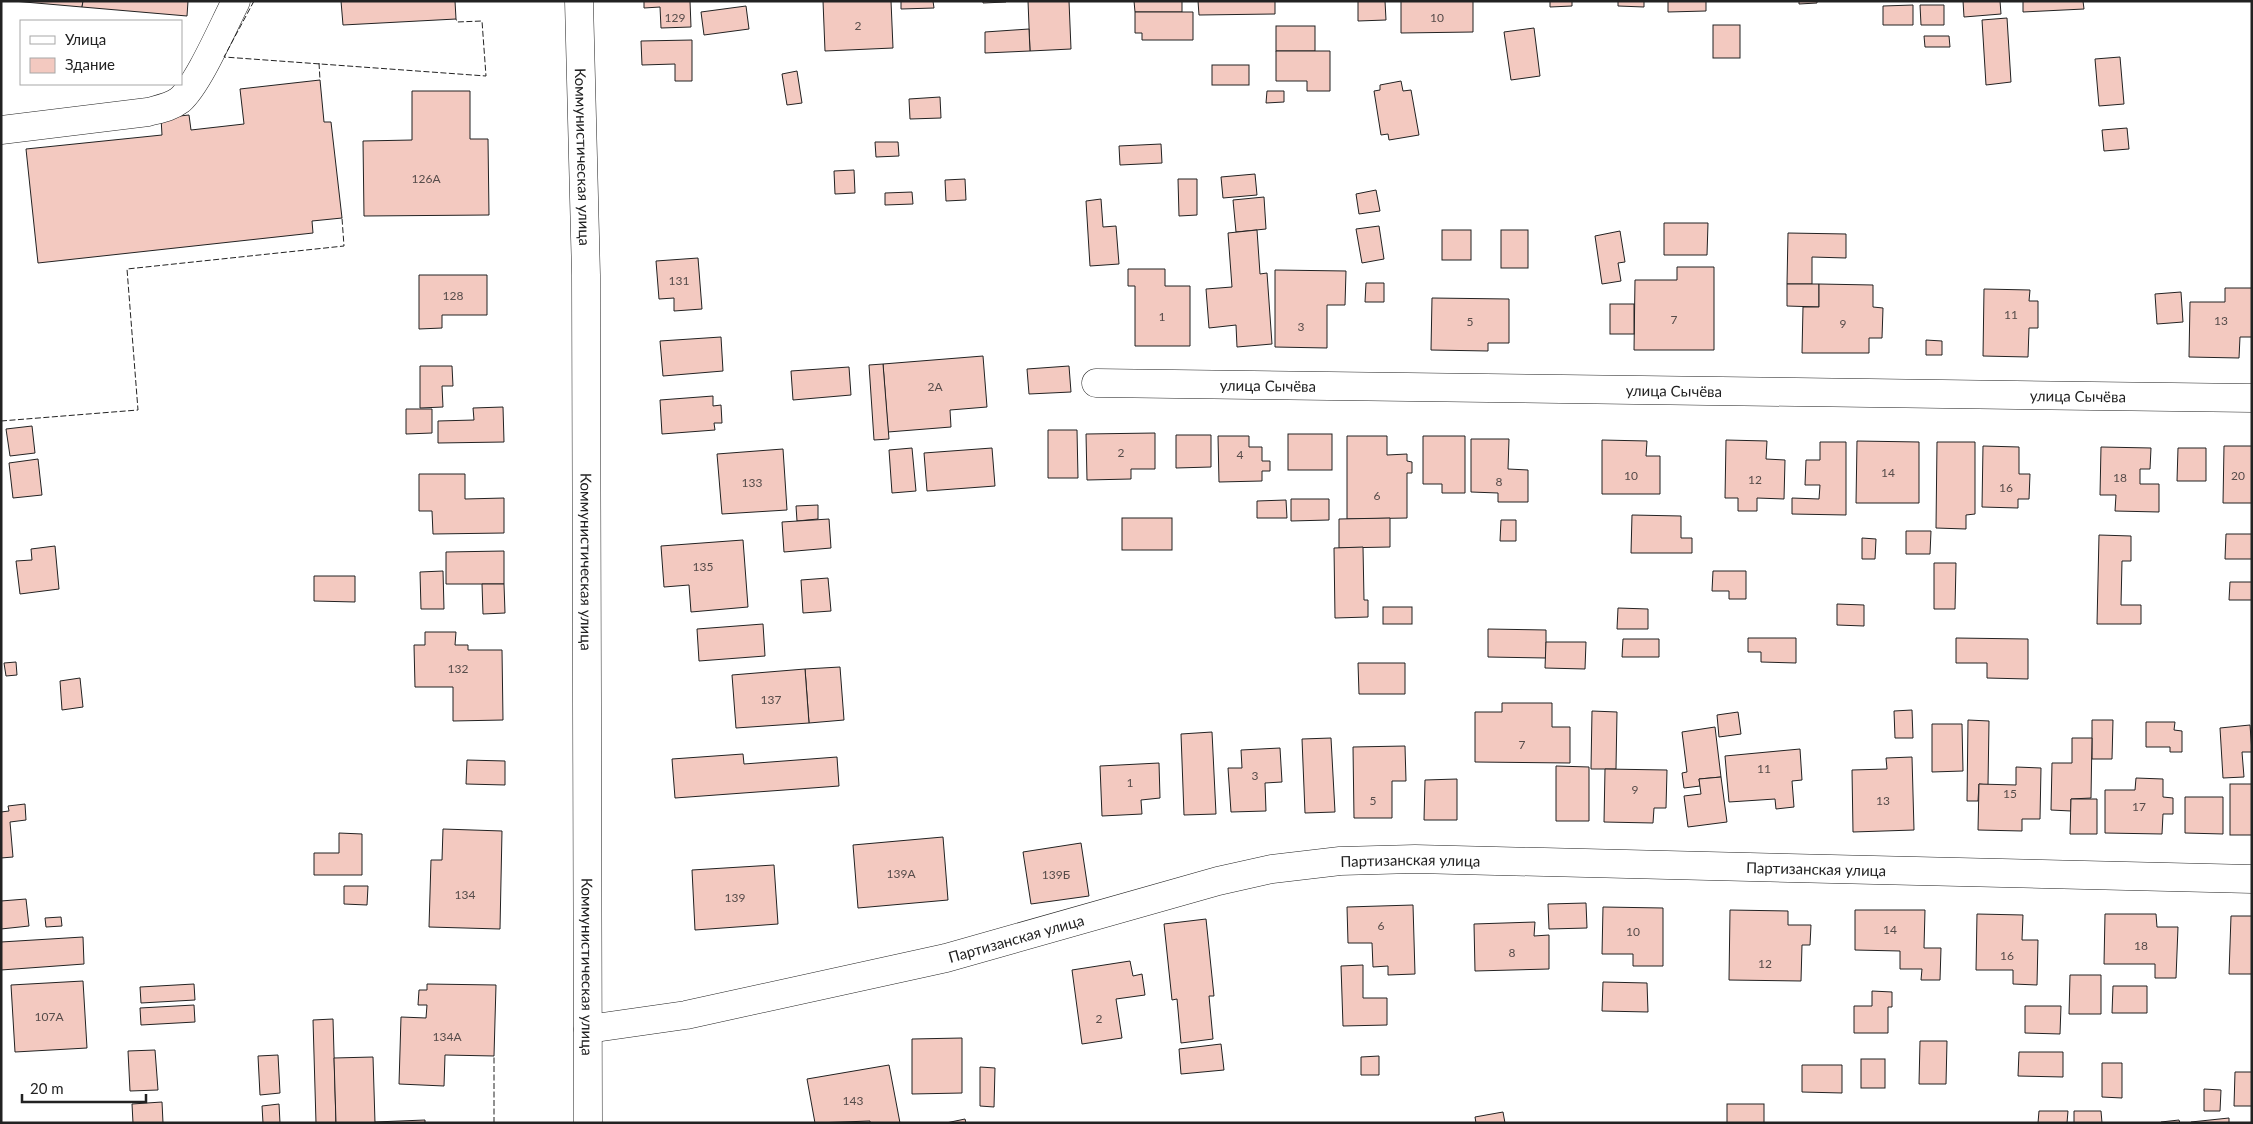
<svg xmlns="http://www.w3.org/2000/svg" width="2253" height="1124" viewBox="0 0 2253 1124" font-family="Lato,sans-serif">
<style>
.building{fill:#f3c9c0;stroke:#222}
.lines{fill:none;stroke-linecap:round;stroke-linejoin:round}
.minor-casing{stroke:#222;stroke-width:29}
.major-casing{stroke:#222;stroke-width:29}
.minor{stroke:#fff;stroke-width:28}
.major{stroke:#fff;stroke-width:28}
.fence{stroke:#222;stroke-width:1;stroke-dasharray:6 2.5;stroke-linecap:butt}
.labels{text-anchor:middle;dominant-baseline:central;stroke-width:4;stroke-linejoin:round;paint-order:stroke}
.number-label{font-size:12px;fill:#564c4a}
.street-label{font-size:15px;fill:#222;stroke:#fff}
</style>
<rect width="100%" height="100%" fill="#fff"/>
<g class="building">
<polygon points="13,1 83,1 82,7"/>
<polygon points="83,1 188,1 187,16 82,7"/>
<polygon points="341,1 455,1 456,19 343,25"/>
<polygon points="644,1 690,1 691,27 661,28 660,7 644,8"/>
<polygon points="823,1 891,1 893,48 825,51"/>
<polygon points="901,1 933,1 934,8 901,9"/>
<polygon points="983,1 1006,1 1006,2 983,3"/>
<polygon points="1028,1 1069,1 1071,49 1030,51"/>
<polygon points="1134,1 1182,1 1182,12 1135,12"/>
<polygon points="1198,1 1275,1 1275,14 1199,15"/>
<polygon points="1358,1 1385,1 1386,20 1358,21"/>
<polygon points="1401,1 1473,1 1473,32 1401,33"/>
<polygon points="1550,1 1572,1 1572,6 1550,7"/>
<polygon points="1618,1 1644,1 1644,7 1618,6"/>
<polygon points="1668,1 1706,1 1706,11 1668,12"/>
<polygon points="1799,1 1817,1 1817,3 1799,4"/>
<polygon points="1963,1 2000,1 2001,14 1964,17"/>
<polygon points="2023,1 2083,1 2084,9 2023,12"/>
<polygon points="1913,5 1913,25 1883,25 1883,6"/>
<polygon points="1920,5 1944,5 1944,25 1921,25"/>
<polygon points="746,6 749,29 704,35 701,12"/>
<polygon points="1135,12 1193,12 1193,40 1142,40 1142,33 1135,33"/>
<polygon points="2007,18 2011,82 1986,85 1982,20"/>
<rect x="1713" y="25" width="27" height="33"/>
<rect x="1276" y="26" width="39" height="25"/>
<polygon points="1534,28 1540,76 1511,80 1504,32"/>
<polygon points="1029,29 1030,51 985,53 985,32"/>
<polygon points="1924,36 1949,36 1950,47 1925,47"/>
<polygon points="692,40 692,81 675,81 675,64 642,65 641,41"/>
<polygon points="1276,51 1330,51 1330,91 1307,91 1307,81 1276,81"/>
<polygon points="2120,57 2124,104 2099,106 2095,59"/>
<rect x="1212" y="65" width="37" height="20"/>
<polygon points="797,71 802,103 787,105 782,74"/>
<polygon points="320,80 324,122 331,122 342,218 312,221 313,233 38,263 26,149 162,135 161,118 189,115 191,130 244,124 240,89"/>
<polygon points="1401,81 1403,91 1411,90 1419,135 1389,140 1388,134 1381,135 1374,91 1380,90 1380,85"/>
<polygon points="412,91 470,91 470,139 488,139 489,215 364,216 363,141 412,140"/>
<polygon points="1267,91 1284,91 1284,102 1266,103"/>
<polygon points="940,97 941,118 910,119 909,99"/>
<polygon points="2127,128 2129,149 2104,151 2102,130"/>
<polygon points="875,142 898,142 899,156 876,157"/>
<polygon points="1161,144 1162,163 1120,165 1119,146"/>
<polygon points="854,170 855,193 835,194 834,171"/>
<polygon points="1255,174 1257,195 1223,198 1221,177"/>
<polygon points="965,179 966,200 946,201 945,180"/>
<polygon points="1178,179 1197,179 1197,215 1179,216"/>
<polygon points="1376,190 1380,211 1359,214 1356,194"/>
<polygon points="912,192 913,204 885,205 885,193"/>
<polygon points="1264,197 1266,229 1236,232 1233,200"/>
<polygon points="1101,199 1103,227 1116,226 1119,264 1090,266 1086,201"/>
<polygon points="1664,223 1708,223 1707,255 1664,255"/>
<polygon points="1379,226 1384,259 1362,263 1356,229"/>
<polygon points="1257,230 1260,274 1267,273 1272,344 1237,347 1236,325 1209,328 1206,289 1232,287 1228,233"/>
<rect x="1442" y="230" width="29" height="30"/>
<rect x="1501" y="230" width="27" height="38"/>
<polygon points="1620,231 1625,262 1618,263 1621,281 1602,284 1595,236"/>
<polygon points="1788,233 1846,234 1846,258 1812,257 1812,284 1787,284"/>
<polygon points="698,258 702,309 674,311 674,298 659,299 656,261"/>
<polygon points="1677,267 1714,267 1714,350 1634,350 1635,280 1677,280"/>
<polygon points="1128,269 1165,269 1165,286 1190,286 1190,346 1135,346 1135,286 1128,286"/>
<polygon points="1275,270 1346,271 1345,305 1327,305 1327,348 1275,347"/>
<polygon points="419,275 487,275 487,315 442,315 442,328 419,329"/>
<polygon points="1366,283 1384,283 1384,302 1365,302"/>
<polygon points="1787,284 1819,284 1819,307 1787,306"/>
<polygon points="1819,284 1873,285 1873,307 1883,308 1882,338 1869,338 1869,353 1802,353 1803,307 1819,307"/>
<polygon points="2225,288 2252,288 2252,337 2240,337 2239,358 2189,357 2190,302 2225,302"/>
<polygon points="1984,289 2030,290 2029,301 2038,301 2038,328 2029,328 2028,357 1983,356"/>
<polygon points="2181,292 2183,322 2157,324 2155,294"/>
<polygon points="1432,298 1509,299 1509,343 1488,343 1488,351 1431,350"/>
<rect x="1610" y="304" width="24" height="30"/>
<polygon points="721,337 723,371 663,376 660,341"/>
<polygon points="1926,340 1942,341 1942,355 1926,355"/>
<polygon points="983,356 987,407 950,410 951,427 888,432 883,364"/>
<polygon points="883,364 889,439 874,440 869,365"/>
<polygon points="420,366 452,366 453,386 442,386 443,407 420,408"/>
<polygon points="1069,366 1071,392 1029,394 1027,369"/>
<polygon points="849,367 851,395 793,400 791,371"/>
<polygon points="713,396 713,406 721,405 722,423 714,423 715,430 662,434 660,400"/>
<polygon points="503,407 504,442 438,443 438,421 474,420 473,408"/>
<polygon points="406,409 432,409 432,433 406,434"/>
<polygon points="32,426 35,453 10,456 6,429"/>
<polygon points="1048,430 1077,430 1078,478 1048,478"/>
<polygon points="1155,433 1155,469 1131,469 1131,479 1087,480 1086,434"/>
<rect x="1288" y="434" width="44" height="36"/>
<polygon points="1176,435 1211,435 1211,467 1176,468"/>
<polygon points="1218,436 1249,436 1249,447 1262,447 1262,461 1270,461 1270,471 1262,471 1262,481 1219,482"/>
<polygon points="1347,436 1387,436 1387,455 1407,454 1407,461 1412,462 1412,473 1407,473 1407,518 1347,519"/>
<polygon points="1423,436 1465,436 1465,493 1442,493 1442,484 1423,484"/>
<polygon points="1471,439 1509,439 1508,469 1528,470 1528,502 1498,502 1498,493 1471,492"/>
<polygon points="1602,440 1647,441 1646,456 1660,456 1660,494 1602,494"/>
<polygon points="1726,440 1767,441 1766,459 1785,460 1784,499 1757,498 1757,511 1738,511 1738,498 1725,498"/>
<polygon points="1857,441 1919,442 1919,503 1856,503"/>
<polygon points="1820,442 1846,442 1846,515 1792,514 1792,498 1819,499 1820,485 1805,485 1806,460 1820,460"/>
<polygon points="1937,442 1975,442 1975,514 1966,515 1966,529 1936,528"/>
<polygon points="1983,446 2019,447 2019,474 2030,474 2029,499 2018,499 2018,508 1982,507"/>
<polygon points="2224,446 2252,446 2252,503 2223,503"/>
<polygon points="2101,447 2151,448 2150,469 2140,469 2140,484 2159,484 2159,512 2115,511 2116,495 2100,495"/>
<polygon points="912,448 916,491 892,493 889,450"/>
<polygon points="992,448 995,486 927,491 924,453"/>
<polygon points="2178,448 2206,448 2206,481 2177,481"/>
<polygon points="783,449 787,510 722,514 717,454"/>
<polygon points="38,459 42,495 13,498 9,463"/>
<polygon points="419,474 465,474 465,499 504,498 504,533 433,534 432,511 419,511"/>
<polygon points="1291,499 1329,499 1329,520 1291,521"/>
<polygon points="1286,500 1287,518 1257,518 1257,501"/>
<polygon points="818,505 818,519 797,521 796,506"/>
<polygon points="1632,515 1681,516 1681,538 1692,538 1692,553 1631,553"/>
<rect x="1122" y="518" width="50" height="32"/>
<polygon points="1390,518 1390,547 1339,548 1339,519"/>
<polygon points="829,519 831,548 784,552 782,522"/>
<polygon points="1501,520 1516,520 1516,541 1500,541"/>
<polygon points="1906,531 1931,531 1930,554 1906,554"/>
<polygon points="2226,534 2252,534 2252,559 2225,559"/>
<polygon points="2099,535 2131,536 2131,561 2122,561 2121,605 2141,605 2141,624 2097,624"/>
<polygon points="1862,538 1876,539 1875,559 1862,559"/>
<polygon points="743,540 748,607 691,612 689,585 664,587 661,546"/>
<polygon points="55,546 59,589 20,594 16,561 32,560 31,549"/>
<polygon points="1363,547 1364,600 1368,600 1368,617 1335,618 1334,548"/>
<polygon points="504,551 504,584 446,584 446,552"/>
<polygon points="1934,563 1956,563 1955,609 1934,609"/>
<polygon points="443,571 444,609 421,609 420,572"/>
<polygon points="1713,571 1746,571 1746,599 1729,599 1729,591 1712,591"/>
<polygon points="314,576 355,576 355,602 314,601"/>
<polygon points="828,578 831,611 803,613 801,580"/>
<polygon points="2230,582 2252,582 2252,600 2229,600"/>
<polygon points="482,584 504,584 505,613 483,614"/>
<polygon points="1837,604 1864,605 1864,626 1837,625"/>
<rect x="1383" y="607" width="29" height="17"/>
<polygon points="1618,608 1648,609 1648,629 1617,629"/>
<polygon points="763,624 765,656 699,661 697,629"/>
<polygon points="1488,629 1546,630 1546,658 1488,657"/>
<polygon points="425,632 456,632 455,645 468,645 468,650 502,650 503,720 453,721 453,687 415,687 414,645 425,645"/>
<polygon points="1748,638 1796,638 1796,663 1761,662 1761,652 1748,652"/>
<polygon points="1956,638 2028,639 2028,679 1987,678 1987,663 1956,663"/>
<polygon points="1623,639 1659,639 1659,657 1622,657"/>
<polygon points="1546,642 1586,642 1585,669 1545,668"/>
<polygon points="16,662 17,675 6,676 4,663"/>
<polygon points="1358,663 1405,663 1405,694 1359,694"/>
<polygon points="840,667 844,720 809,723 805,669"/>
<polygon points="805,669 809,723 736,728 732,675"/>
<polygon points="80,678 83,707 62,710 60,681"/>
<polygon points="1502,703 1552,703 1552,727 1570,727 1570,763 1475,762 1475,712 1502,712"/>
<polygon points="1912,710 1913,738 1895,738 1894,711"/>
<polygon points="1592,711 1617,712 1616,769 1591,769"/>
<polygon points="1738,712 1741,734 1719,737 1717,715"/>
<polygon points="1968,720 1989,721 1988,785 1979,784 1978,801 1967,801"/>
<polygon points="2092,720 2113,720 2112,759 2092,759"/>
<polygon points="2146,722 2175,722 2174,730 2182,731 2182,752 2170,752 2170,747 2146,747"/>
<polygon points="1932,724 1962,724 1963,771 1932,772"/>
<polygon points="2250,725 2252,752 2242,752 2244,777 2223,778 2220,728"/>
<polygon points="1715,727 1721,777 1699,779 1700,786 1684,788 1682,773 1687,772 1682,732"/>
<polygon points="1212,732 1216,814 1184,815 1181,734"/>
<polygon points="1331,738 1335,812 1305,813 1302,739"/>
<polygon points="2072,738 2092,738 2091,798 2071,799 2071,811 2051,810 2052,763 2072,763"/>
<polygon points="1405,746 1406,781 1392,781 1392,818 1354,818 1353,747"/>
<polygon points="1280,748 1282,782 1265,783 1266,811 1231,812 1228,768 1242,768 1241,750"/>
<polygon points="1800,749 1802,780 1792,781 1794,807 1776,809 1775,799 1729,802 1725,756"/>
<polygon points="743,754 744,764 837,757 839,786 675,798 672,759"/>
<polygon points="1912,757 1914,830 1853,832 1852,770 1887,769 1886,758"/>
<polygon points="467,760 505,761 505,785 466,784"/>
<polygon points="1159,763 1160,798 1141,800 1142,814 1102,816 1100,766"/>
<polygon points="1556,766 1589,767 1589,821 1556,821"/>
<polygon points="2016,767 2041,768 2040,819 2022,819 2022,831 1978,830 1979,784 2016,785"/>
<polygon points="1605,769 1667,770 1666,808 1654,808 1653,823 1604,822"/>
<polygon points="1721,777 1727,822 1688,827 1684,796 1701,794 1699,779"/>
<polygon points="2136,778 2163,779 2163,797 2173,798 2173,814 2163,814 2162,834 2105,833 2105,790 2135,790"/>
<polygon points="1457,779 1457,820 1424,820 1425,780"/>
<rect x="2230" y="784" width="22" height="51"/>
<polygon points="2185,797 2223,797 2223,834 2185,833"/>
<polygon points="2071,799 2097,799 2097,834 2070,834"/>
<polygon points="25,804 26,820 10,822 13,857 1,858 1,812 9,811 8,806"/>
<polygon points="443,829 502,831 500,929 429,927 431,860 442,860"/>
<polygon points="339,833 362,834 362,875 314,875 314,853 339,853"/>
<polygon points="943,837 948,900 858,908 853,845"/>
<polygon points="1081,843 1089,896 1031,904 1023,852"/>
<polygon points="774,865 778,924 695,930 692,870"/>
<polygon points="344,886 368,886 367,905 344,904"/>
<polygon points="26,899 29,926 1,929 1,901"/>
<polygon points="1586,903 1587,928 1549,929 1548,904"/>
<polygon points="1413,905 1415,974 1388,975 1388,966 1373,967 1372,943 1348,943 1347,907"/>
<polygon points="1603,907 1663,908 1663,966 1633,966 1633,954 1602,954"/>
<polygon points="1730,910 1788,911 1788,925 1811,925 1810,945 1802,945 1801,981 1729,980"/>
<polygon points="1855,910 1925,910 1924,948 1941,948 1940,980 1921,980 1922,969 1900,969 1900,951 1855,950"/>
<polygon points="1977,914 2023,915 2022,940 2038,940 2037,985 2013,984 2013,970 1976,970"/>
<polygon points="2105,914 2156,914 2157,927 2178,927 2176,978 2155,978 2155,964 2104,964"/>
<polygon points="2231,916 2252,916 2252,974 2229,974"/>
<polygon points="61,917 62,926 46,927 45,918"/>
<polygon points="1206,919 1214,996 1209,996 1213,1039 1181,1043 1177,999 1172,1000 1164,924"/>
<polygon points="1535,922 1534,936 1549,935 1549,969 1475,971 1474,924"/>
<polygon points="83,937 84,964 1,970 1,942"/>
<polygon points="1130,961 1133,976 1142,974 1145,995 1116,999 1122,1038 1082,1044 1072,970"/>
<polygon points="1363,965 1363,998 1387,998 1387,1025 1343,1026 1341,966"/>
<polygon points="2070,975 2101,975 2101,1014 2069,1014"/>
<polygon points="83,981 87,1048 15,1052 11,985"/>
<polygon points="1603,982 1647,983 1648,1012 1602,1011"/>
<polygon points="194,984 195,1000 141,1003 140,987"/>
<polygon points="427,984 496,985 494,1056 445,1055 444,1086 399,1084 401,1017 426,1018 427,1005 418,1005 419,990 427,990"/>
<polygon points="2113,986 2147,986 2147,1013 2112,1013"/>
<polygon points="1872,991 1892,992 1892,1007 1888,1007 1888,1033 1854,1033 1854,1006 1872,1006"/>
<polygon points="194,1005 195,1022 141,1025 140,1008"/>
<polygon points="2025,1006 2061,1006 2060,1034 2025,1033"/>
<polygon points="333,1019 336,1123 316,1123 313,1020"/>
<polygon points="962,1038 962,1093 912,1094 912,1039"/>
<polygon points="1920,1041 1947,1041 1946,1084 1919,1084"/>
<polygon points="1221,1044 1224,1070 1181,1074 1179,1049"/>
<polygon points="155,1050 158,1090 130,1091 128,1051"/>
<polygon points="2019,1052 2063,1052 2063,1077 2018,1076"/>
<polygon points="278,1055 280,1093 260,1095 258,1056"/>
<polygon points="1379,1056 1379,1075 1361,1075 1361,1057"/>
<polygon points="373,1057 375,1123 336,1123 334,1058"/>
<rect x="1861" y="1059" width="24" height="29"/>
<polygon points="2102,1063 2122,1063 2122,1098 2102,1097"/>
<polygon points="889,1065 900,1123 870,1123 870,1121 815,1123 807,1079"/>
<polygon points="1802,1065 1842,1065 1842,1093 1802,1092"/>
<polygon points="980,1067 995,1068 994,1107 980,1106"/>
<polygon points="2235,1072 2252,1072 2252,1106 2234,1106"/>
<polygon points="2204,1089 2221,1090 2220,1111 2204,1111"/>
<polygon points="162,1102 163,1123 133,1123 132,1104"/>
<polygon points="279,1104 280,1123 263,1123 262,1106"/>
<rect x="1727" y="1104" width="37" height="19"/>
<polygon points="2039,1111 2068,1111 2067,1123 2038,1123"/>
<polygon points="2074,1111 2101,1111 2102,1123 2074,1123"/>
<polygon points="1503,1112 1505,1123 1476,1123 1475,1117"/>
<polygon points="2229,1118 2229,1123 2191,1123 2191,1122"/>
<polygon points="965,1119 966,1123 946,1123"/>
<polygon points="425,1120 425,1123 375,1123 375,1122"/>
<polygon points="2179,1120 2180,1123 2161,1123 2161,1122"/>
</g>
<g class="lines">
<g class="minor-casing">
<g id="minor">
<path d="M 1,130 L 148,112 C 159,109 171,107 180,100 C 199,83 223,26 236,1"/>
<path id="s1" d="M 1096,383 L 2252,398"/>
<path id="s2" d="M 588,1029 L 686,1015 L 946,958 L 1218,881 L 1272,869 L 1340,861 L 1415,859 L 2252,879"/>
</g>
</g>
<g class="major-casing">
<g id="major">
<path id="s3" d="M 579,1 L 586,275 L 588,1123"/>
</g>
</g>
<use href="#minor" class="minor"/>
<use href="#major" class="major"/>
<g class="fence">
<polyline points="254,1 224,57 486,76 482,21 457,22 456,19"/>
<polyline points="319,63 320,80"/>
<polyline points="1,421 138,410 127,269 344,246 342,218"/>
<polyline points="494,1123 494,1056"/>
</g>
</g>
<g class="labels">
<g class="number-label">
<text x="675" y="17">129</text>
<text x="1437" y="17">10</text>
<text x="858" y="25">2</text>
<text x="426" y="178">126А</text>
<text x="679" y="280">131</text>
<text x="453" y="295">128</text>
<text x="2011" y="314">11</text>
<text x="1162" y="316">1</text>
<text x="1674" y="319">7</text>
<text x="2221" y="320">13</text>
<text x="1470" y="321">5</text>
<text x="1843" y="323">9</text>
<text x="1301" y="326">3</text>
<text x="935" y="386">2А</text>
<text x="1121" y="452">2</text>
<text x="1240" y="454">4</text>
<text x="1888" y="472">14</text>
<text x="1631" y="475">10</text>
<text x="2238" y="475">20</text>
<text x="2120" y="477">18</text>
<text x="1755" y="479">12</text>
<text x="1499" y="481">8</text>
<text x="752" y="482">133</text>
<text x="2006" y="487">16</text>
<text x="1377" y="495">6</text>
<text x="703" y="566">135</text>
<text x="458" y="668">132</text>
<text x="771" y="699">137</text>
<text x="1522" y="744">7</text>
<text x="1764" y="768">11</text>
<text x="1255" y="775">3</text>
<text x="1130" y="782">1</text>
<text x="1635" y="789">9</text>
<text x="2010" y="793">15</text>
<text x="1373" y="800">5</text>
<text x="1883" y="800">13</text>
<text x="2139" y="806">17</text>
<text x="901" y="873">139А</text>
<text x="1056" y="874">139Б</text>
<text x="465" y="894">134</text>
<text x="735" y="897">139</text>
<text x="1381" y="925">6</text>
<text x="1890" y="929">14</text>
<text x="1633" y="931">10</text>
<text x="2141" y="945">18</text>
<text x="1512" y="952">8</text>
<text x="2007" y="955">16</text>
<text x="1765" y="963">12</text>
<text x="49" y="1016">107А</text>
<text x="1099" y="1018">2</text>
<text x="447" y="1036">134А</text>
<text x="853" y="1100">143</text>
</g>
<g class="street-label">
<text stroke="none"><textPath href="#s3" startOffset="156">Коммунистическая улица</textPath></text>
<text stroke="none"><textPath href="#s1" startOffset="172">улица Сычёва</textPath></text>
<text stroke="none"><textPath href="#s1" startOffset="578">улица Сычёва</textPath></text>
<text stroke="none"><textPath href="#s1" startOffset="982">улица Сычёва</textPath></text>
<text stroke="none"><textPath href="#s3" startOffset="561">Коммунистическая улица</textPath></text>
<text stroke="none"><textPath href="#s2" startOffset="842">Партизанская улица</textPath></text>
<text stroke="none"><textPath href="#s2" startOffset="1248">Партизанская улица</textPath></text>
<text stroke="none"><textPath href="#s2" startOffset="438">Партизанская улица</textPath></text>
<text stroke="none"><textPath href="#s3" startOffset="966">Коммунистическая улица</textPath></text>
</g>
</g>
<rect width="2253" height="1124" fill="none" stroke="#222222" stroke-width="5"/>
<rect x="20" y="20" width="162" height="65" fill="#ffffff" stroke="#a7a7a7"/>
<rect x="30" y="36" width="25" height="8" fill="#ffffff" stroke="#a7a7a7"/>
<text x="65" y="45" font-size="15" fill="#222222">Улица</text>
<rect x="30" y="58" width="25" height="15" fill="#f3c9c0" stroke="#a7a7a7"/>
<text x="65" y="70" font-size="15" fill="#222222">Здание</text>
<path d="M22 1094v8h124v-8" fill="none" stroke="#222222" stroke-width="2.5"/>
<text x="30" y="1094" font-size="15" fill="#222222" stroke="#ffffff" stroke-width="4" paint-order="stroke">20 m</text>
</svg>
